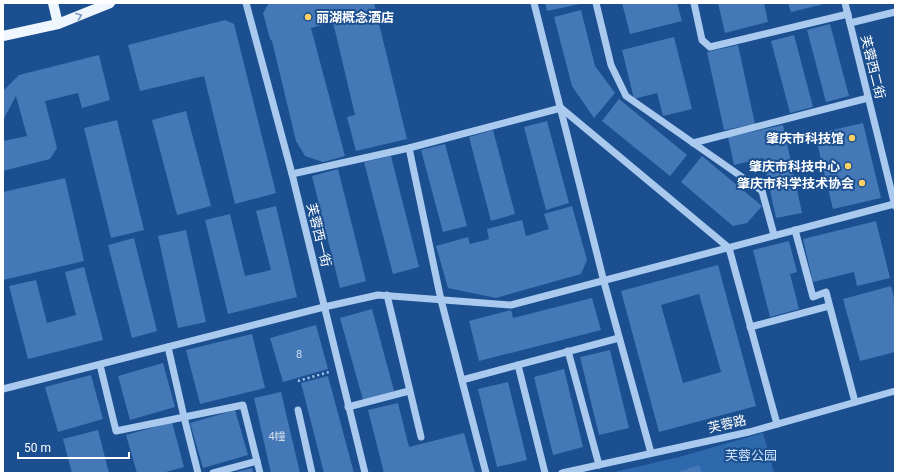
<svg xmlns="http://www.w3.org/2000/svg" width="898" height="476" viewBox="0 0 898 476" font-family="Roboto,'Noto Sans SC',sans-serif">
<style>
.green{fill:#2e69ad}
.building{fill:#4478b7;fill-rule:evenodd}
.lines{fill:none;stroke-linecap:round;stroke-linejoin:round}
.path{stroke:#a9c9ee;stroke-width:2.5;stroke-dasharray:2 3;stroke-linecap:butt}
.minor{stroke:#a9c9ee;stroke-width:7}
.major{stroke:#f0f6ff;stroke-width:10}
.oneway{stroke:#7b9ac1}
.poi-dot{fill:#ffd166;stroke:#1b4f8f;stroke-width:1.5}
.labels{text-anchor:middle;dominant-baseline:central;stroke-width:4;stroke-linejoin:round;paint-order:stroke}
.number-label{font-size:11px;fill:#d0dded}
.poi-label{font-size:13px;font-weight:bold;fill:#fff;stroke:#1b4f8f;text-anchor:end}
.street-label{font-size:13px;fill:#fff;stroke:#1b4f8f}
.park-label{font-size:13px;fill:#cfe3fa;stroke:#1b4f8f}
</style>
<rect width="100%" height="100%" fill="#1b4f8f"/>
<polygon class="green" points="763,433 774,473 610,473 679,457"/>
<g class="building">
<polygon points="269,3 374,3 407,139 356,151 347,117 355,115 333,22 311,28 345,156 323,162 305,156 296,141 272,41 270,39 263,13"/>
<polygon points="545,3 580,3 580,4 547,11"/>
<polygon points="622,3 677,3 682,21 630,34"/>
<polygon points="718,3 764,3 768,22 725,33"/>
<polygon points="788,3 824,3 824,4 791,12"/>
<polygon points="581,10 595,66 615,93 594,118 572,86 554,17"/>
<polygon points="225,20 234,24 276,193 235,204 204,76 140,91 128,45"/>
<polygon points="830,24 849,96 826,102 807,30"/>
<polygon points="794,35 813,107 790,113 771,41"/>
<polygon points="674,37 692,109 663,116 657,93 634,99 622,50"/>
<polygon points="738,45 755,124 724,130 707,52"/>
<polygon points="99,55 110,100 82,108 78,93 45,101 57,148 50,159 3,171 3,141 27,136 16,96 3,120 3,91 19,75"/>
<polygon points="619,99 687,155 670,176 602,121"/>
<polygon points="186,111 211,206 177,215 152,120"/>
<polygon points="117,120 144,230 111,238 84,128"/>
<polygon points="547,121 569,203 546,210 524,127"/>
<polygon points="863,123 881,198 833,209 815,134"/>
<polygon points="783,125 802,213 776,218 763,158 734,165 728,137"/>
<polygon points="493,130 515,214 491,221 469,137"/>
<polygon points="445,144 467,226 443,232 421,150"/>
<polygon points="391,156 419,267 393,274 364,162"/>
<polygon points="702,156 762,206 747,223 733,226 681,182"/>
<polygon points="338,169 366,281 340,288 312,176"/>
<polygon points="65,178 84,261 3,280 3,192"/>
<polygon points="276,206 297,297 228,314 205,220 230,214 245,276 271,270 256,211"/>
<polygon points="572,206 587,260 581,274 496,298 448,288 436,246 468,237 470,244 489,239 487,229 522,220 526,236 549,229 544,214"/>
<polygon points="876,221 890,278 857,286 854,272 813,282 803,239"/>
<polygon points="186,230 206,322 178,328 158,236"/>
<polygon points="134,238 157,331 132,338 108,245"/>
<polygon points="789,241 797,272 790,274 799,309 770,317 753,250"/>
<path d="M 718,265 L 756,406 L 659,432 L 621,291 ZM 699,294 L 721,372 L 683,383 L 661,305 Z"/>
<polygon points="84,267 103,340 28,359 9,286 36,280 47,323 76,315 65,272"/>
<polygon points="891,286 895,302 895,352 860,361 843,299"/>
<polygon points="592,298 601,330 479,361 469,321 511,310 513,318"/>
<polygon points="372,309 394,391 363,400 340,318"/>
<polygon points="316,325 328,369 283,382 270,338"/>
<polygon points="252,334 265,388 200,404 186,350"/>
<polygon points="610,350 629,428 599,435 580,357"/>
<polygon points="163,363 175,407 130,420 118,376"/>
<polygon points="564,369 583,447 553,455 534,377"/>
<polygon points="91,375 103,419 58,432 45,387"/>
<polygon points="328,376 354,473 324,473 301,383"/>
<polygon points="508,382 527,460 497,467 478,389"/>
<polygon points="281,392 300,473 271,473 254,398"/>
<polygon points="398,403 409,447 464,433 475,473 384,473 368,410"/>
<polygon points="235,410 248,455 203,468 190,423"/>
<polygon points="172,422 184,467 162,473 137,473 126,435"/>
<polygon points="98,430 109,473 72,473 63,439"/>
<polygon points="699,465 702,473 676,473"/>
<polygon points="252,468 253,473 236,473 236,472"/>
</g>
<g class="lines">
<polyline class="path" points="298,381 329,372"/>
<g class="minor">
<polyline points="246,3 292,174 365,473"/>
<polyline points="534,3 604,282 651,453"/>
<polyline points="596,3 611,65 626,96 762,191 774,235"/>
<polyline points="694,3 702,40 710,47 848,14"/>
<polyline points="845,3 895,206"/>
<polyline points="850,23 895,12"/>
<polyline points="693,143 868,98"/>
<polyline points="409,148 441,300 486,473"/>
<polyline points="292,174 409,148 561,108 729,248 777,424"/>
<polyline points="795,230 813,297 826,292 855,402"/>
<polyline points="387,295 421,437"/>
<polyline points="750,327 829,306"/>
<polyline points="168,347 184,417 198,473"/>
<polyline points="568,351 599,465"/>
<polyline points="100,365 116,431 243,405 260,473"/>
<polyline points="518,365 545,473"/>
<polyline points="462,380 619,338"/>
<polyline points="3,389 324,307 378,295 511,305 894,204"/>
<polyline points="348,407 409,391"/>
<polyline points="298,410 312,473"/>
<polyline points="213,473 257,461"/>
<polyline points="562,473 749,432 895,391"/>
</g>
<g class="major">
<polyline points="53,3 58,24"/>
<polyline points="3,36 58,24 110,3"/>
</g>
</g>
<defs><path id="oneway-chevron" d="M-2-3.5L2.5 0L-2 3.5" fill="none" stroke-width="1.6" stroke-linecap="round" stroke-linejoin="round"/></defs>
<use class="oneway" href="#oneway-chevron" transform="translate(79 16) rotate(-22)"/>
<g class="poi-dot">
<circle cx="308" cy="17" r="4"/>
<circle cx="852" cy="138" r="4"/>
<circle cx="848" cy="166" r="4"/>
<circle cx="862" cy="183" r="4"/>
</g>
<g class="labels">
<g class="number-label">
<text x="299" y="354">8</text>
<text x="277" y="436">4幢</text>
</g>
<g class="poi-label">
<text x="316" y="17" text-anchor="start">丽湖概念酒店</text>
<text x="844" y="138">肇庆市科技馆</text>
<text x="840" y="166">肇庆市科技中心</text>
<text x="854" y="183">肇庆市科学技术协会</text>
</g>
<g class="street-label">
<text transform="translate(873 67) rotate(76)">芙蓉西二街</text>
<text transform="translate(319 235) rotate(76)">芙蓉西一街</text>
<text transform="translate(727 424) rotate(-13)">芙蓉路</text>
</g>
<g class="park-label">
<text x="751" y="455">芙蓉公园</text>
</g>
</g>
<rect width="898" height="476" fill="none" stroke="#ffffff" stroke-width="8"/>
<path d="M18 452v6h111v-6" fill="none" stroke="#ffffff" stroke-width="2"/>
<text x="24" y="452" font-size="12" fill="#ffffff" stroke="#1b4f8f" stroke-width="3" paint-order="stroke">50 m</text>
</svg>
